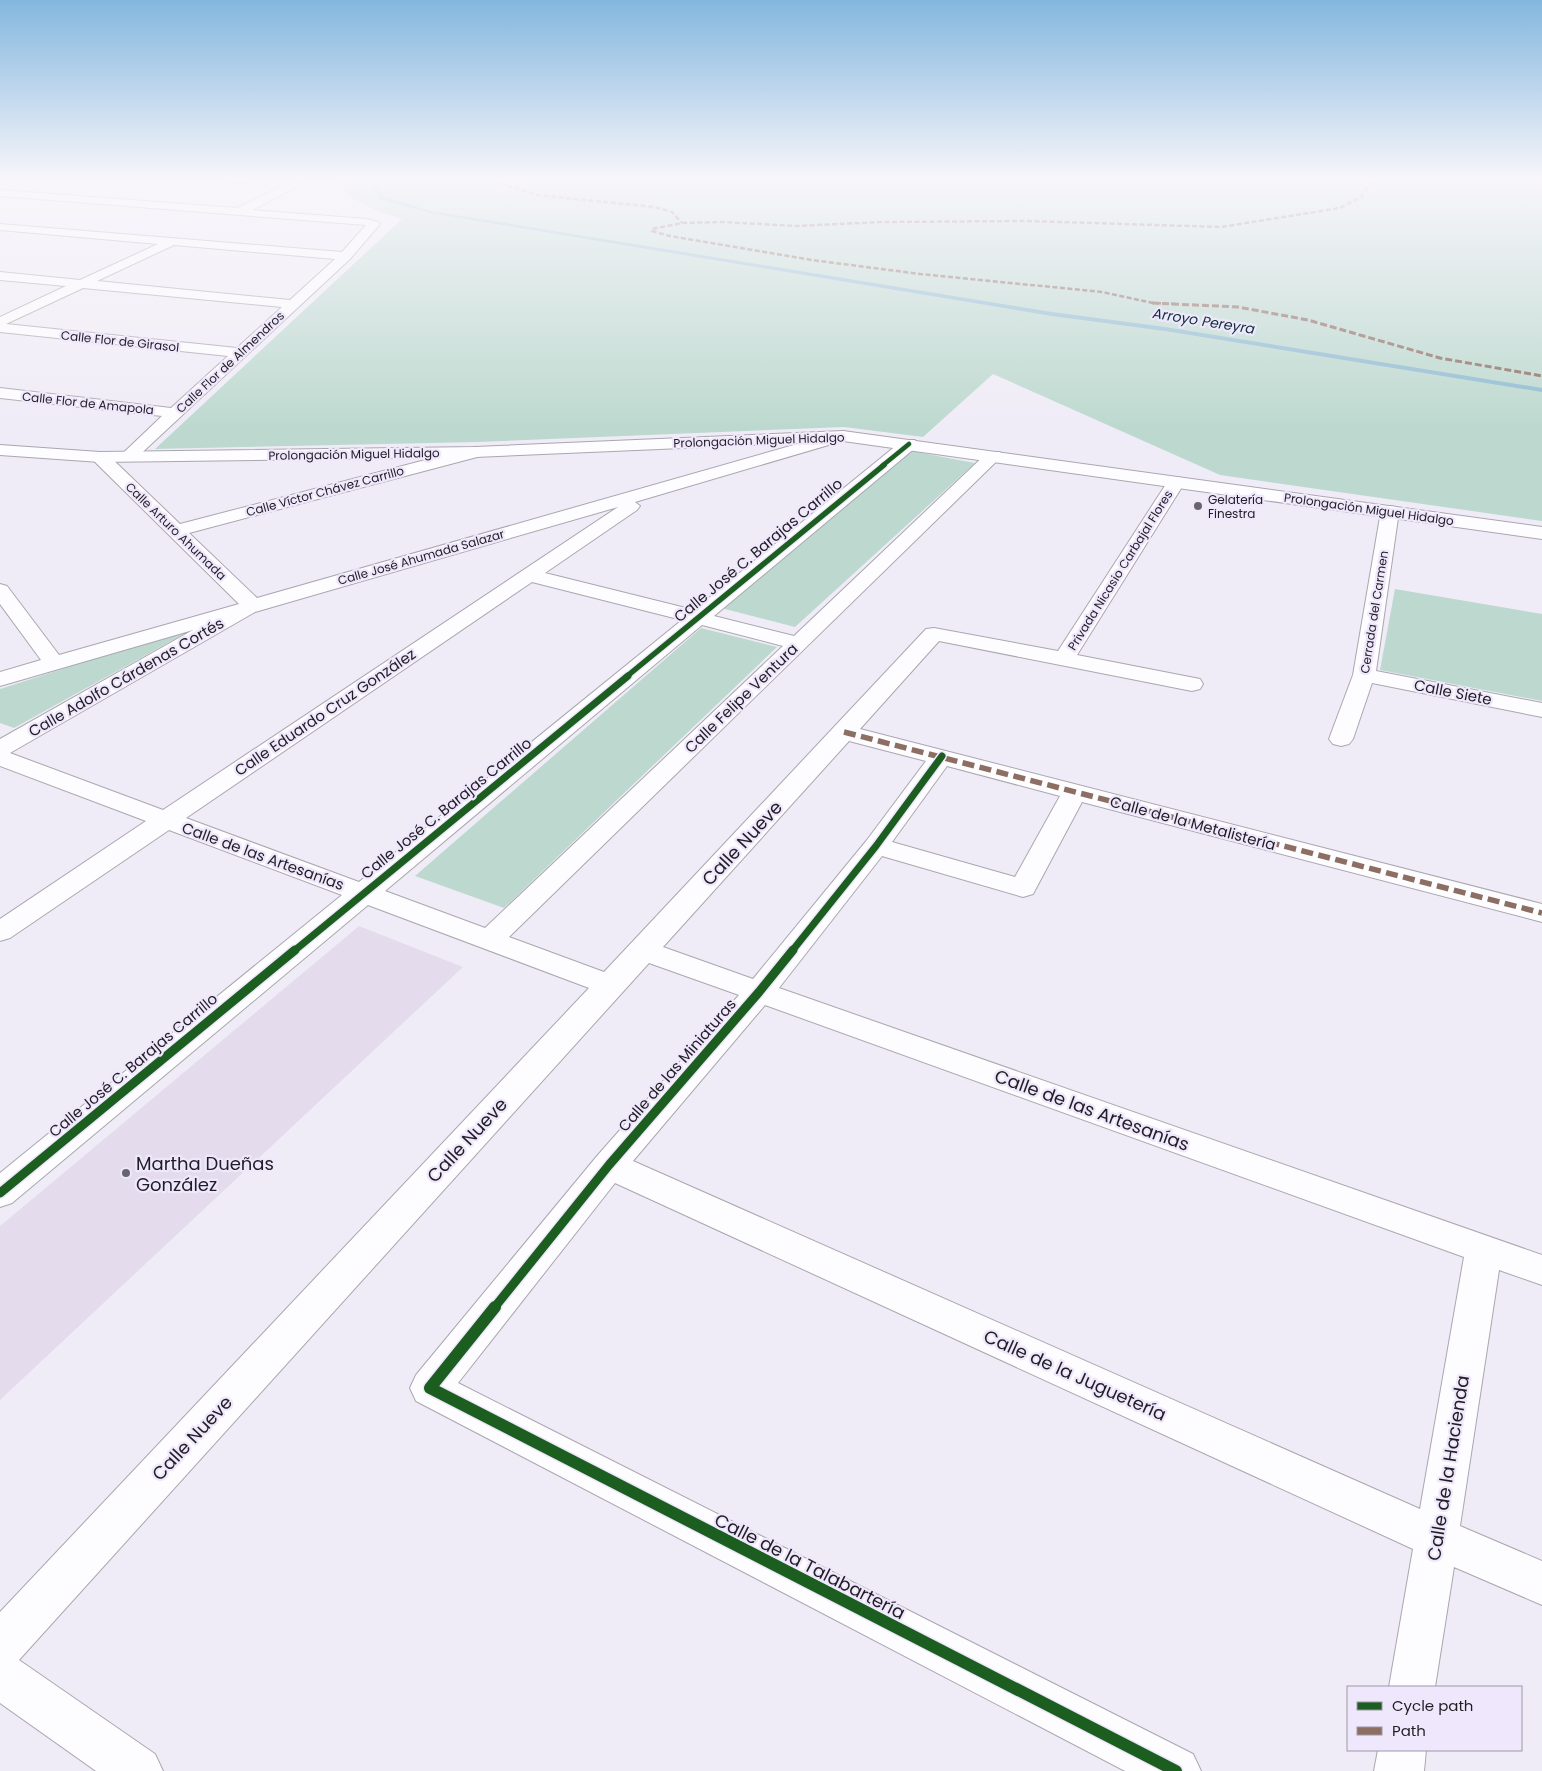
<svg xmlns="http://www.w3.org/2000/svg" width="1542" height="1771" viewBox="0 0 1542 1771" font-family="Poppins,sans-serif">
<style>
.education{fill:#e4dcec}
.green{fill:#bdd9cf}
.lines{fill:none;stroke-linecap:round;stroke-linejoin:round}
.stream{fill:#8fbbd0;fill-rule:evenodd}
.street-casing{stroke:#aaa7af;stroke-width:2}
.secondary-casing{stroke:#aaa7af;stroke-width:2}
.street{fill:#fdfcfe;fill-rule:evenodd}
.secondary{fill:#fdfcfe;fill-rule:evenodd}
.quiet-far2{stroke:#8d6e63;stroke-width:2.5;stroke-dasharray:5 2.5;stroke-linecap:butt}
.quiet-far1{stroke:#8d6e63;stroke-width:3;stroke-dasharray:7 3;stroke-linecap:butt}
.quiet{stroke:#8d6e63;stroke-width:5.5;stroke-dasharray:12 5.5;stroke-linecap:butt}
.cycleway-far4-casing{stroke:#efe8fc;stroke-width:6}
.cycleway-far3-casing{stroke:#efe8fc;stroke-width:8}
.cycleway-far2-casing{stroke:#efe8fc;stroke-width:10}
.cycleway-far1-casing{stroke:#efe8fc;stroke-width:12}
.cycleway-casing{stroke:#efe8fc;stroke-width:15}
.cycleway-far4{stroke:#1b5e20;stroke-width:4.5}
.cycleway-far3{stroke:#1b5e20;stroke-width:5.5}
.cycleway-far2{stroke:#1b5e20;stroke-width:7}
.cycleway-far1{stroke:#1b5e20;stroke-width:9}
.cycleway{stroke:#1b5e20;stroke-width:12}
.poi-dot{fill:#69656e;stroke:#efe8fc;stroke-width:2}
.labels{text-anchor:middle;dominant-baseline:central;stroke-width:4.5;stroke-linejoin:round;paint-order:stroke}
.far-street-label{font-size:12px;fill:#201d24;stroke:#efe8fc}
.far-poi-label{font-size:12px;fill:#201d24;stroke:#efe8fc;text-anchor:start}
.far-water-label{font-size:14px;font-style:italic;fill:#10303c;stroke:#efe8fc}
.street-label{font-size:15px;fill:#201d24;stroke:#efe8fc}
.near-street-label{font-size:18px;fill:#201d24;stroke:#efe8fc}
.near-poi-label{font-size:18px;fill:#201d24;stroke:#efe8fc;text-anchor:start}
</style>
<rect width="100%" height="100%" fill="#f0ecf7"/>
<polygon class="education" points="359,926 463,967 0,1400 0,1226"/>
<g class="green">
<polygon points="337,179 1542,179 1542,521 1220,475 993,374 923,437 844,427 478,442 155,449 402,219 375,210 352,198"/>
<polygon points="911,451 975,463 795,627 721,608"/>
<polygon points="1395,589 1542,614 1542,701 1380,670"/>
<polygon points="202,624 14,728 0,723 0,689"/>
<polygon points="701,628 777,647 504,908 415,876"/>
</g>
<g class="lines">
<polygon class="stream" points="367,179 371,179 384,197 431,211 1052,312 1165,327 1542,388 1542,392 1165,331 1052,316 430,213 380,199"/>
<g class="street-casing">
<g id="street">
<path d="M 221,179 C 235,179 294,177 302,184 L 252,210 L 367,219 L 378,222 L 380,224 L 350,259 L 133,461 L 121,461 L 119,457 L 162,416 L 0,398 L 0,388 L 171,408 L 228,356 L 0,332 L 0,317 L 66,286 L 0,280 L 0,272 L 80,280 L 158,244 L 0,230 L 0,224 L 342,252 L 366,225 L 0,196 L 0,190 L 237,208 L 284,186 L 226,182 ZM 174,245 L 335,259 L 290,300 L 97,281 ZM 83,288 L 282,307 L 237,348 L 6,324 Z"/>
<path d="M 843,431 L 849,433 L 851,436 L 849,439 L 635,502 L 640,506 L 637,510 L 545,573 L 694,610 L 903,440 L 915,440 L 917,444 L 915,448 L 714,616 L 794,636 L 988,452 L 1000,452 L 1002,456 L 509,937 L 604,972 L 926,629 L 934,628 L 1058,651 L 1170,478 L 1176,477 L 1182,478 L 1185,482 L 1077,655 L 1200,679 L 1203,684 L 1200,689 L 1192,691 L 939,641 L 860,729 L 1542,904 L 1542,922 L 1082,802 L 1033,894 L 1023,897 L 882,856 L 779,988 L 1542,1255 L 1542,1285 L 1499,1270 L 1460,1526 L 1542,1561 L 1542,1605 L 1454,1567 L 1435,1687 L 1389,1687 L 1413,1549 L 615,1183 L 458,1383 L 1193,1754 L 1201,1771 L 1125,1771 L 416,1401 L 410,1388 L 416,1375 L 597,1156 L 739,995 L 649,963 L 19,1660 L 155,1754 L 163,1771 L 96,1771 L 0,1703 L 0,1612 L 589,988 L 368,905 L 12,1203 L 0,1207 L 0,1173 L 342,895 L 169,830 L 10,938 L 0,941 L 0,919 L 146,821 L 0,766 L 0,739 L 193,630 L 0,686 L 0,672 L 41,660 L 0,604 L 0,584 L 7,586 L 59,655 L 239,604 L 94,461 L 92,457 L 94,453 L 106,453 L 180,524 L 475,447 L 481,448 L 483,452 L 481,456 L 189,533 L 257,598 ZM 618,507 L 163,810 L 10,753 L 255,612 ZM 532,582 L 682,620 L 359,882 L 186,818 ZM 702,625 L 783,646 L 485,928 L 385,891 ZM 849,741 L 926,761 L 867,840 L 753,979 L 663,947 ZM 947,766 L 1060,796 L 1015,877 L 892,842 ZM 765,1005 L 1464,1257 L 1420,1509 L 633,1161 Z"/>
<polygon points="1390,506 1396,507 1399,511 1376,671 1542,703 1542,717 1372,683 1353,739 1349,744 1341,746 1333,744 1329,739 1353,675 1381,511 1384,507"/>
<polygon points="1378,1750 1426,1750 1424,1771 1374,1771"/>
</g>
</g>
<g class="secondary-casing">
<polygon id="secondary" points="843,431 1542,527 1542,539 843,441 475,457 100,462 0,455 0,445 100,452 475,447"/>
</g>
<use href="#street" class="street"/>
<use href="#secondary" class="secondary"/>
<g class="quiet-far2">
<polyline points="486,179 538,195 654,207 672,212 682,223"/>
<polyline points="1176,304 1153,303 1102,292 920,274 812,260 670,236 652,231 652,229 682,223 722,222 798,226 880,222 1027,221 1221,227 1340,208 1362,196 1366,189 1378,179"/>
</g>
<polyline class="quiet-far1" points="1152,303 1238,307 1308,320 1440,358 1542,376"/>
<polyline class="quiet" points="844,732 1542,913"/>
<g class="cycleway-far4-casing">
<polyline id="cycleway-far4" points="882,466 909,444"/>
</g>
<g class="cycleway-far3-casing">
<polyline id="cycleway-far3" points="626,677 884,465"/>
</g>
<g class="cycleway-far2-casing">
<g id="cycleway-far2">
<polyline points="294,951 628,676"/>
<polyline points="792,951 876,846 942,756"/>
</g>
</g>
<g class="cycleway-far1-casing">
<g id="cycleway-far1">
<polyline points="0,1193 295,950"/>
<polyline points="494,1308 609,1165 759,992 793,950"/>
</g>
</g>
<g class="cycleway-casing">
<polyline id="cycleway" points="495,1307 430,1388 1176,1771"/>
</g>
<use href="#cycleway-far4" class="cycleway-far4"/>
<use href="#cycleway-far3" class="cycleway-far3"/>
<use href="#cycleway-far2" class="cycleway-far2"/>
<use href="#cycleway-far1" class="cycleway-far1"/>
<use href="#cycleway" class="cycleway"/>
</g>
<linearGradient id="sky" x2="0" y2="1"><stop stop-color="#84b7de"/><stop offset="0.42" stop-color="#f8f6fb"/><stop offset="1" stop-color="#f8f6fb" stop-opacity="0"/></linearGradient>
<rect width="1542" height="427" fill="url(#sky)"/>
<g class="poi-dot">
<circle cx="1198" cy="506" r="5"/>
<circle cx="126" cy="1173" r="5"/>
</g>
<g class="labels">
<g class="far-street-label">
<text transform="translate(120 341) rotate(6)">Calle Flor de Girasol</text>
<text transform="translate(230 362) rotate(-43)">Calle Flor de Almendros</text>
<text transform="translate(88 403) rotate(6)">Calle Flor de Amapola</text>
<text transform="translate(759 440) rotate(-2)">Prolongación Miguel Hidalgo</text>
<text transform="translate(354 454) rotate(-1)">Prolongación Miguel Hidalgo</text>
<text transform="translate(325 491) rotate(-15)">Calle Víctor Chávez Carrillo</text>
<text transform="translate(1369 509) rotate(8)">Prolongación Miguel Hidalgo</text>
<text transform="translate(176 531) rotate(44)">Calle Arturo Ahumada</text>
<text transform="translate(421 557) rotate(-16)">Calle José Ahumada Salazar</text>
<text transform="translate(1120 570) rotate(-58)">Privada Nicasio Carbajal Flores</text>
<text transform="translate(1374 612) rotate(-81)">Cerrada del Carmen</text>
</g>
<g class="far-poi-label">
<text x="1208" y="499">Gelatería<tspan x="1208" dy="14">Finestra</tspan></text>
</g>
<g class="far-water-label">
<text transform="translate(1204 321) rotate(9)">Arroyo Pereyra</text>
</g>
<g class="street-label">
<text transform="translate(758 550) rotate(-40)">Calle José C. Barajas Carrillo</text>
<text transform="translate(126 677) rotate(-30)">Calle Adolfo Cárdenas Cortés</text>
<text transform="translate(1453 692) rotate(11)">Calle Siete</text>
<text transform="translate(741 698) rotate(-44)">Calle Felipe Ventura</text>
<text transform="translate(325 712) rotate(-34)">Calle Eduardo Cruz González</text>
<text transform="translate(446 808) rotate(-39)">Calle José C. Barajas Carrillo</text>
<text transform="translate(1193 823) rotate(15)">Calle de la Metalistería</text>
<text transform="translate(263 856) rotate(20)">Calle de las Artesanías</text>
<text transform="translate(133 1065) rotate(-40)">Calle José C. Barajas Carrillo</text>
<text transform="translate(677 1065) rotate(-49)">Calle de las Miniaturas</text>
</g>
<g class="near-street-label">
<text transform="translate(742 843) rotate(-47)">Calle Nueve</text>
<text transform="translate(1092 1110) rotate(20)">Calle de las Artesanías</text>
<text transform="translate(467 1140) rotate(-47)">Calle Nueve</text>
<text transform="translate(1075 1375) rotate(24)">Calle de la Juguetería</text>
<text transform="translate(192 1438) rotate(-47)">Calle Nueve</text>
<text transform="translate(1448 1468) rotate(-81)">Calle de la Hacienda</text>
<text transform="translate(810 1566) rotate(27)">Calle de la Talabartería</text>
</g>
<g class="near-poi-label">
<text x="136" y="1163">Martha Dueñas<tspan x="136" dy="21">González</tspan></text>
</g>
</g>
<rect x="1347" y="1686" width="175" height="65" fill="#efe8fc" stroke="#9c97a6"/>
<rect x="1357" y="1702" width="25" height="8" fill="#1b5e20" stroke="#9c97a6"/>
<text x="1392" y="1711" font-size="15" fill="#201d24">Cycle path</text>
<rect x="1357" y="1727" width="25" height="8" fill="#8d6e63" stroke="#9c97a6"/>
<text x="1392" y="1736" font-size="15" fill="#201d24">Path</text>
</svg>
